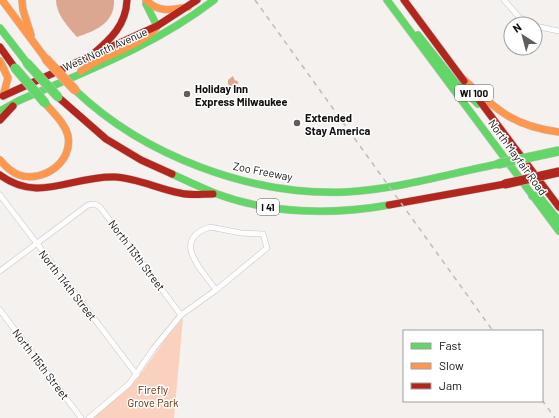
<svg xmlns="http://www.w3.org/2000/svg" width="559" height="418" viewBox="0 0 559 418" font-family="Barlow,sans-serif">
<style>
.green{fill:#fad1bf}
.water{fill:#dca790}
.lines{fill:none;stroke-linecap:round;stroke-linejoin:round}
.street-casing{stroke:#c6c3c1;stroke-width:6}
.fast-casing{stroke:#c6c3c1;stroke-width:8}
.slow-casing{stroke:#c6c3c1;stroke-width:8}
.jam-casing{stroke:#c6c3c1;stroke-width:8}
.street{stroke:#fefdfd;stroke-width:5}
.fast{stroke:#63d668;stroke-width:7}
.slow{stroke:#ff974d;stroke-width:7}
.jam{stroke:#b3261e;stroke-width:7}
.rail{stroke:#bdbcbc;stroke-width:1.5;stroke-dasharray:5 5;stroke-linecap:butt}
.fast-bridge-casing{stroke:#c6c3c1;stroke-width:10;stroke-linecap:butt}
.slow-bridge-casing{stroke:#c6c3c1;stroke-width:10;stroke-linecap:butt}
.jam-bridge-casing{stroke:#c6c3c1;stroke-width:10;stroke-linecap:butt}
.fast-bridge{stroke:#63d668;stroke-width:9}
.slow-bridge{stroke:#ff974d;stroke-width:9}
.jam-bridge{stroke:#b3261e;stroke-width:9}
.poi-dot{fill:#615d5c;stroke:#fff;stroke-width:1.5}
.labels{text-anchor:middle;dominant-baseline:central;stroke-width:3;stroke-linejoin:round;paint-order:stroke}
.shield{fill:#fff;stroke:#585656;stroke-width:1}
.shield-label{font-size:10px;font-weight:bold;fill:#110e0d}
.street-label{font-size:11px;fill:#110e0d;stroke:#fff}
.poi-label{font-size:11px;font-weight:bold;fill:#110e0d;stroke:#fff;text-anchor:start}
.park-label{font-size:11px;fill:#6e2c07;stroke:#fff}
</style>
<rect width="100%" height="100%" fill="#f5f1ef"/>
<polygon class="green" points="183,318 174,418 92,418 137,379 167,337"/>
<g class="water">
<path d="M 56,0 L 114,0 C 115,23 95,31 77,37 C 68,27 56,14 56,0 Z"/>
<polygon points="233,76 235,81 236,80 239,83 230,87 228,84 228,80"/>
</g>
<g class="lines">
<g class="street-casing">
<g id="street">
<polyline points="504,0 519,17 530,24"/>
<polyline points="535,26 559,31"/>
<polyline points="0,195 137,375"/>
<polyline points="0,271 88,205 95,204 100,207 181,315"/>
<polyline points="0,310 81,418"/>
<path d="M 89,418 L 129,384 L 154,348 L 181,315 L 216,290 L 267,248 L 263,234 L 241,233 L 210,227 C 170,240 202,270 216,290"/>
</g>
</g>
<g class="fast-casing">
<g id="fast">
<polyline points="387,0 559,231"/>
<polyline points="146,4 157,26"/>
<polyline points="0,28 27,63"/>
<polyline points="418,35 455,82 478,104"/>
<path d="M 75,90 C 144,156 251,196 346,192 C 398,189 448,174 498,164"/>
<path d="M 0,111 L 18,101 C 86,71 154,46 214,0"/>
<path d="M 172,174 C 187,181 202,188 217,194 C 271,214 333,215 389,205"/>
<polyline points="532,196 538,195 559,221"/>
</g>
</g>
<g class="slow-casing">
<g id="slow">
<polyline points="2,0 46,59"/>
<polyline points="22,0 23,10 31,35"/>
<path d="M 146,0 C 158,13 172,10 188,7"/>
<polyline points="0,61 8,78 3,96"/>
<path d="M 81,71 C 104,54 136,49 156,28"/>
<path d="M 461,77 C 495,108 511,126 559,132"/>
<path d="M 0,160 C 5,166 11,172 19,175 C 43,183 73,162 68,136 C 65,123 53,113 45,103"/>
</g>
</g>
<g class="jam-casing">
<g id="jam">
<polyline points="404,0 464,81"/>
<polyline points="0,47 15,68"/>
<path d="M 92,55 C 111,39 126,25 127,0"/>
<polyline points="473,92 559,207"/>
<polyline points="3,96 157,26 197,0"/>
<polyline points="58,97 106,139 141,160 172,174"/>
<polyline points="0,120 13,106"/>
<path d="M 0,175 C 39,204 73,175 115,177 C 137,178 158,189 180,193 C 191,196 201,194 213,194"/>
<polyline points="389,205 505,184"/>
</g>
</g>
<use href="#street" class="street"/>
<use href="#fast" class="fast"/>
<use href="#slow" class="slow"/>
<use href="#jam" class="jam"/>
<g class="rail">
<polyline points="255,0 493,331"/>
<polyline points="542,400 555,418"/>
</g>
<g class="fast-bridge-casing">
<g id="fast-bridge">
<polyline points="27,63 58,97"/>
<polyline points="15,68 45,103"/>
<polyline points="498,164 559,151"/>
</g>
</g>
<g class="slow-bridge-casing">
<polyline id="slow-bridge" points="46,59 75,90"/>
</g>
<g class="jam-bridge-casing">
<polyline id="jam-bridge" points="505,184 559,172"/>
</g>
<use href="#fast-bridge" class="fast-bridge"/>
<use href="#slow-bridge" class="slow-bridge"/>
<use href="#jam-bridge" class="jam-bridge"/>
</g>
<g class="poi-dot">
<circle cx="187" cy="94" r="4"/>
<circle cx="297" cy="123" r="4"/>
</g>
<g class="labels">
<g class="shield">
<rect x="455" y="85" width="38" height="16" rx="3"/>
<rect x="257" y="199" width="22" height="16" rx="3"/>
</g>
<g class="shield-label">
<text x="474" y="93">WI 100</text>
<text x="268" y="207">I 41</text>
</g>
<g class="street-label">
<text transform="translate(105 49) rotate(-24)">West North Avenue</text>
<text transform="translate(518 157) rotate(54)">North Mayfair Road</text>
<text transform="translate(263 171) rotate(11)">Zoo Freeway</text>
<text transform="translate(137 255) rotate(53)">North 113th Street</text>
<text transform="translate(68 285) rotate(52)">North 114th Street</text>
<text transform="translate(41 364) rotate(53)">North 115th Street</text>
</g>
<g class="poi-label">
<text x="195" y="88">Holiday Inn<tspan x="195" dy="13">Express Milwaukee</tspan></text>
<text x="305" y="117">Extended<tspan x="305" dy="13">Stay America</tspan></text>
</g>
<g class="park-label">
<text x="153" y="389">Firefly<tspan x="153" dy="13">Grove Park</tspan></text>
</g>
</g>
<rect x="403" y="330" width="140" height="72" fill="#ffffff" stroke="#a09f9e"/>
<rect x="411" y="343" width="20" height="6" fill="#63d668" stroke="#a09f9e"/>
<text x="439" y="350" font-size="12" fill="#110e0d">Fast</text>
<rect x="411" y="363" width="20" height="6" fill="#ff974d" stroke="#a09f9e"/>
<text x="439" y="370" font-size="12" fill="#110e0d">Slow</text>
<rect x="411" y="383" width="20" height="6" fill="#b3261e" stroke="#a09f9e"/>
<text x="439" y="390" font-size="12" fill="#110e0d">Jam</text>
<g transform="translate(523 36) rotate(324)"><circle r="19" fill="#ffffff" stroke="#a09f9e"/>
<path d="M0-3L7 15L0 10L-7 15Z" fill="#615d5c"/>
<text y="-6" font-size="11" font-weight="bold" text-anchor="middle" fill="#110e0d">N</text>
</g>
</svg>
